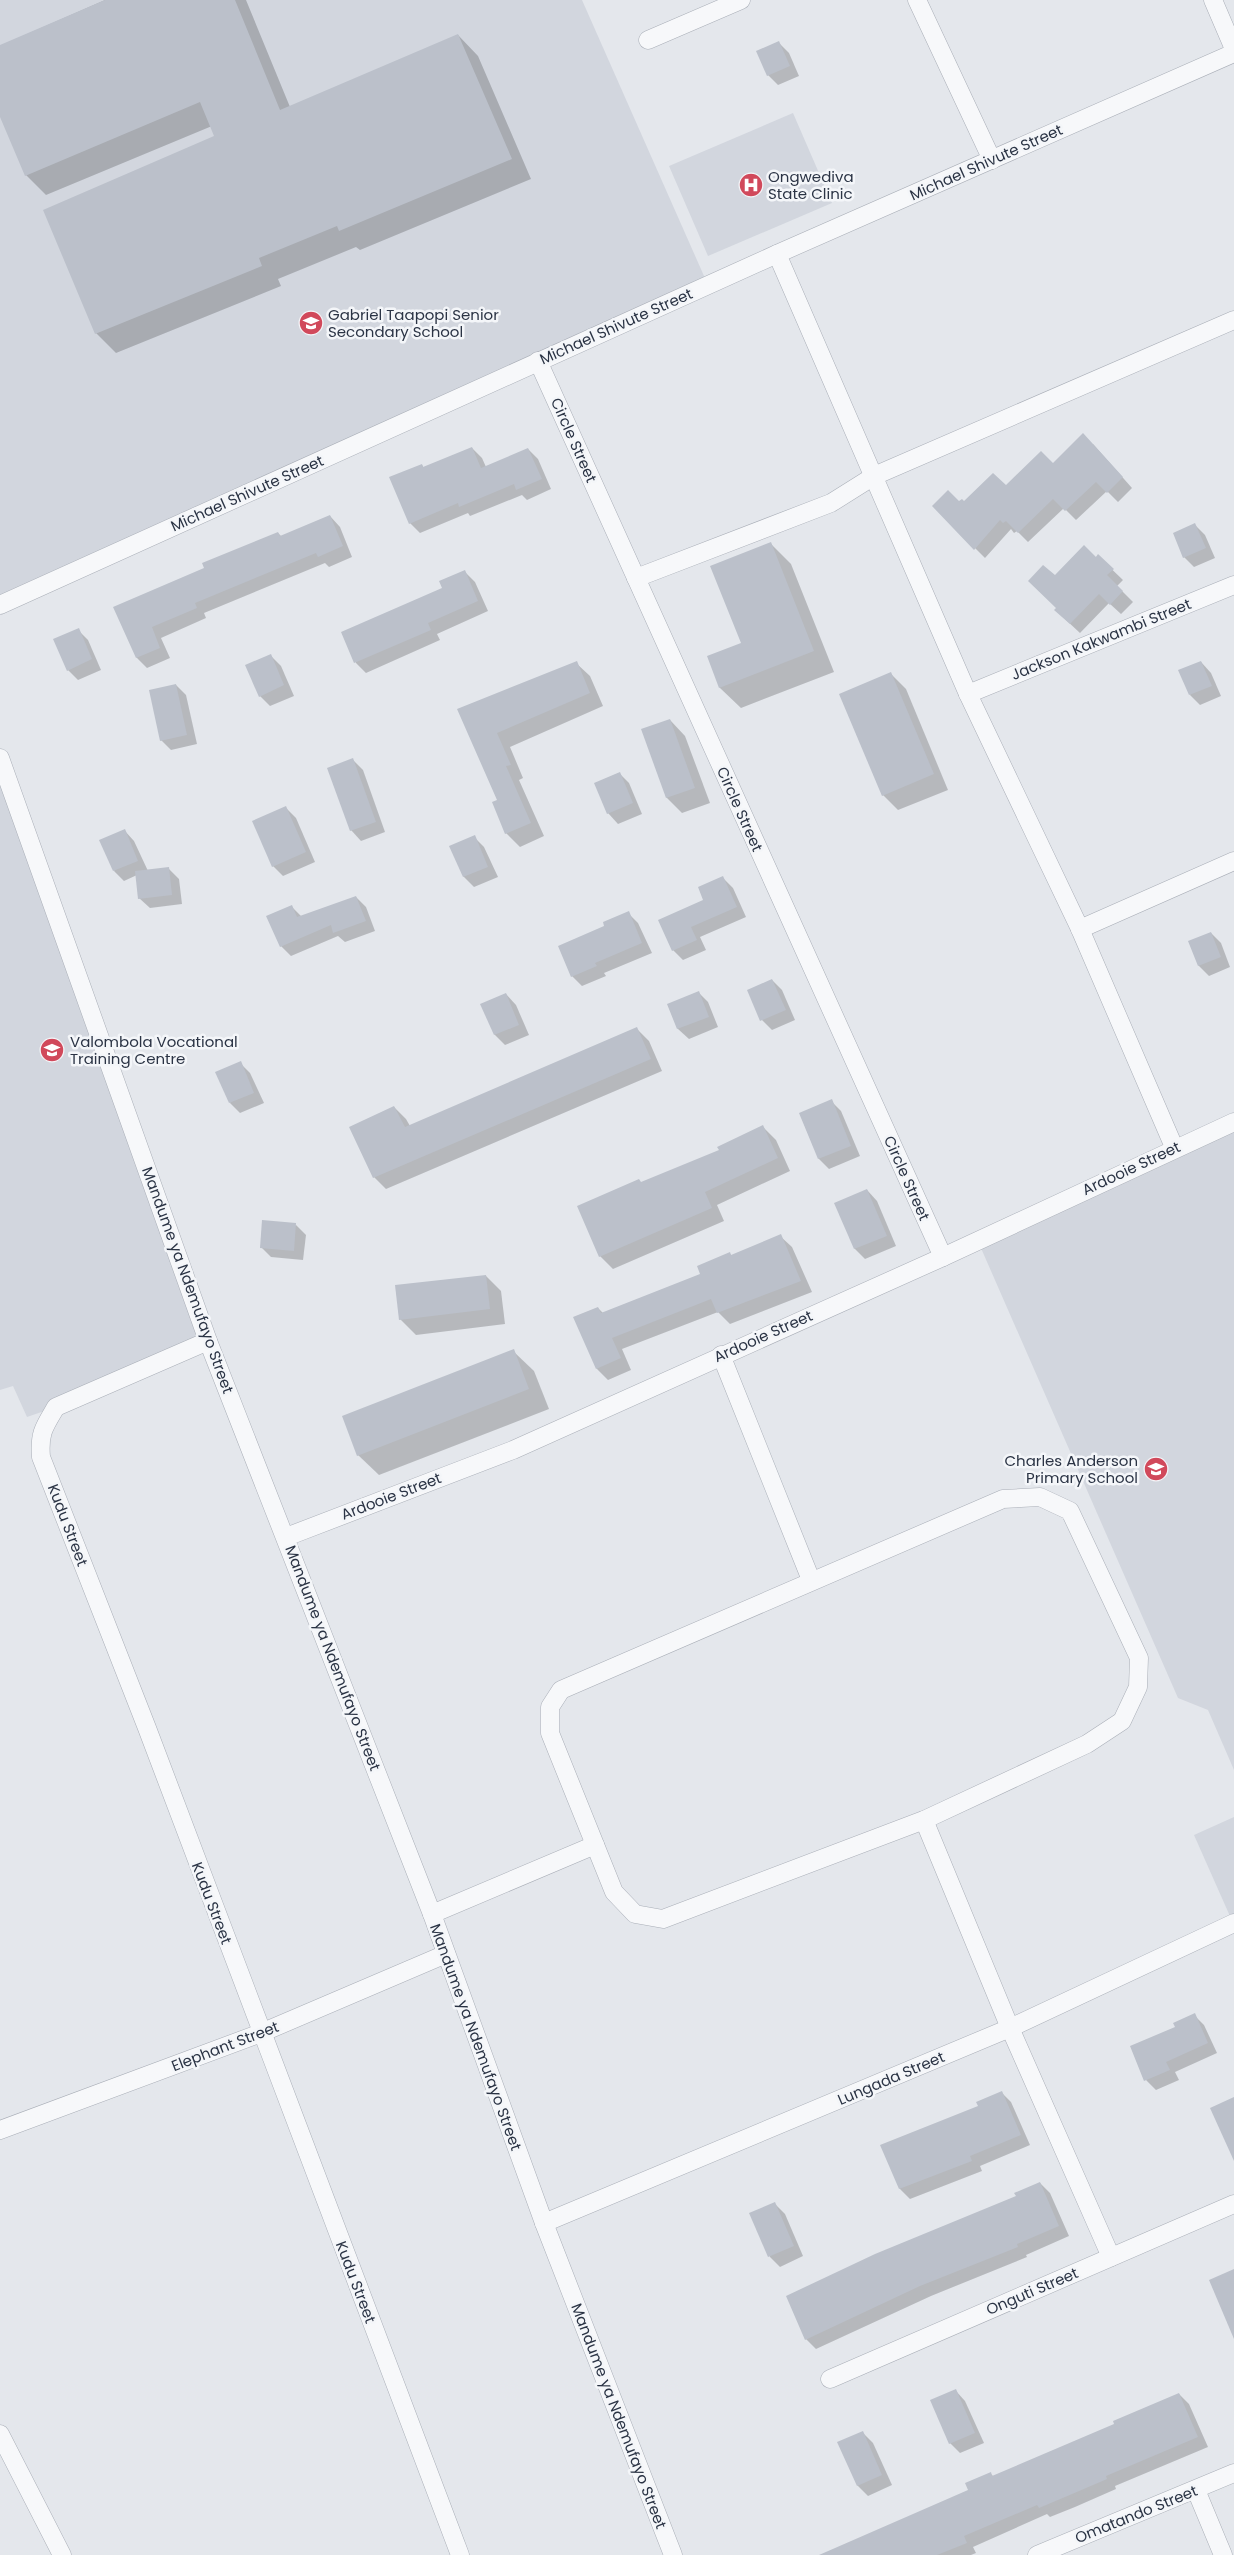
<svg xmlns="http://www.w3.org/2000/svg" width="1234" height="2555" viewBox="0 0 1234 2555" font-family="Poppins,sans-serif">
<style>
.built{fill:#d2d6de}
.shadow{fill:#0003}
.building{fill:#bbc0ca}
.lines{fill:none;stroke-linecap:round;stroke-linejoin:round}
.street-casing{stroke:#a9aeb7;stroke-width:19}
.street{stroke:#f7f8fa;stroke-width:18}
.labels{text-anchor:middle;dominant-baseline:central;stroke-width:5;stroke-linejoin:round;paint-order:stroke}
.street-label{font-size:15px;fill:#2b3445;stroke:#f4f6f9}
.poi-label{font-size:15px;fill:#2b3445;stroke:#f4f6f9;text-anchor:start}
</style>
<rect width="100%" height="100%" fill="#e4e7ec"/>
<g class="built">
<polygon points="0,0 582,0 708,285 0,605"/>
<polygon points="793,113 832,203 708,256 669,166"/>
<polygon points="0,760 208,1341 56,1407 27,1417 13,1386 0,1390"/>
<polygon points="1234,1122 1234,1770 1208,1710 1178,1698 977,1239"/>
<polygon points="1234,1817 1234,1923 1233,1923 1194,1835"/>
</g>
<g class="shadow">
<polygon points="105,0 246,0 290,107 458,35 478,56 531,179 360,250 356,247 278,279 281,286 116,353 96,333 216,137 212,126 46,195 26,175 0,114 0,46"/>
<polygon points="779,43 789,53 799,76 778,85 768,75"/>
<polygon points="1093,444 1132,488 1118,502 1107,491 1076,520 1064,508 1028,542 1017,531 1014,533 1011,529 985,558 933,506 964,503 1006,487"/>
<polygon points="472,448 482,458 486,467 528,449 538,459 551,489 527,500 522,495 470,516 468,513 420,533 410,523 422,465 424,468"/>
<polygon points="330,516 340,527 352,557 329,567 325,563 204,613 206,618 161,638 170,658 147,668 137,658 115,608 206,569 278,533 282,537"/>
<polygon points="1195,525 1205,535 1215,558 1194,567 1184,557"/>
<polygon points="771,544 791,564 834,672 741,708 720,688 708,657 742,644"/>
<polygon points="1098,556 1123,580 1117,586 1133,602 1121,614 1109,603 1080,633 1066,620 1058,608 1055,577"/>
<polygon points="465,572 475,582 488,611 437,634 440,640 366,673 356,663 342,633 444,588"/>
<polygon points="78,630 88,640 101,670 78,680 68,670"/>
<polygon points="271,656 281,666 294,696 270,706 260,696"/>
<polygon points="1201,662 1211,673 1221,696 1200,705 1190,695"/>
<polygon points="576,663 590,676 603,706 510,747 523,778 519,780 544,836 520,847 506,833 498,801 459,709"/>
<polygon points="891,674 906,689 948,790 898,810 883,795"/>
<polygon points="176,685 186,695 197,744 171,750 161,740"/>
<polygon points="670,720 685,736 710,803 682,813 667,798 643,730"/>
<polygon points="353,760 363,770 385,832 361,841 351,830"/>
<polygon points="619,773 629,783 642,814 618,824 608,813 596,783"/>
<polygon points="286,808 296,818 315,862 283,876 273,866"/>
<polygon points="124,830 134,841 148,871 169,869 179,879 182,904 150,908 139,898 137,875 124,881 114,871"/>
<polygon points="474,837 484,847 498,877 474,887 464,877 451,847"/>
<polygon points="723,878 733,888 746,917 700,937 706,950 683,960 673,950 705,900"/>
<polygon points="356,897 366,907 375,931 345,942 338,936 291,956 281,946 291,906 302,917"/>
<polygon points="628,913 638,923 652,953 604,973 606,976 582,986 572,976 606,926"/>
<polygon points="1211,933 1221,943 1230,967 1209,976 1199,966 1190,942"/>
<polygon points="772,980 782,990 795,1020 772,1030 762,1020"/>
<polygon points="698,992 708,1002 718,1027 689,1039 678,1029 668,1005"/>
<polygon points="506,994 516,1005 529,1035 505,1045 495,1035 482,1004"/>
<polygon points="637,1029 649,1041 662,1071 386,1189 374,1177 394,1107 406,1119 410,1126"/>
<polygon points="240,1063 250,1073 264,1103 240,1113 230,1103"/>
<polygon points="831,1101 841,1111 860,1156 829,1169 819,1159 800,1114"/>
<polygon points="763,1127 776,1140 790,1171 717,1205 724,1221 613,1269 600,1256 642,1183 720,1151"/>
<polygon points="867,1190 877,1201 896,1246 865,1259 855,1249 836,1204"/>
<polygon points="296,1225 306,1235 303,1260 271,1257 261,1247"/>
<polygon points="780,1236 792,1247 812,1292 730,1324 718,1312 622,1349 631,1370 608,1380 597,1369 598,1308 603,1313 702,1274 730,1254 732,1256"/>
<polygon points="486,1276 501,1291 505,1324 416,1335 400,1319"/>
<polygon points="513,1351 534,1371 549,1409 379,1475 358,1455"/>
<polygon points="1194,2015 1204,2025 1217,2053 1175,2072 1179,2080 1156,2090 1146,2080 1177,2028"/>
<polygon points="1001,2092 1011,2102 1030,2145 980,2166 982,2171 910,2199 900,2189 882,2146 979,2107"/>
<polygon points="1040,2183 1050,2193 1069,2236 1026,2255 1027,2257 931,2296 816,2349 806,2339 1017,2196"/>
<polygon points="775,2204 785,2214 803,2256 780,2267 770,2257 751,2214"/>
<polygon points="955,2390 965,2401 984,2443 960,2453 950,2443"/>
<polygon points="1179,2394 1189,2404 1208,2447 1115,2486 1116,2489 1075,2507 1050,2517 1047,2514 973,2547 976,2553 971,2555 836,2555 970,2490 991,2474 994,2477 1116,2424"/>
<polygon points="863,2433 873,2443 892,2485 868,2496 858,2486 839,2443"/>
</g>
<g class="building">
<polygon points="105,0 235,0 280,110 458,34 512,159 339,231 337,226 259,258 262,266 95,334 43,210 214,136 200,102 25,176 0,117 0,45"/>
<polygon points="779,41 790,66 767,76 756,51"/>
<polygon points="1083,433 1123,477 1107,493 1096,482 1065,511 1053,499 1018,533 1006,521 1003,523 1000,520 974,550 932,506 948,490 959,501 962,499 964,501 993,473 1006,485 1041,451 1053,463"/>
<polygon points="472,447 481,468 528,448 542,479 516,490 514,484 459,507 458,503 409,524 389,477 422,464 423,467"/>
<polygon points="330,515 343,546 318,557 316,553 195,603 197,608 152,627 160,648 136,658 113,607 204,568 202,563 278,532 280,536"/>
<polygon points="1195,523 1206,548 1183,558 1173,533"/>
<polygon points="771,542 814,651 719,688 707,656 741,643 710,566"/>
<polygon points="1084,545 1096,557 1098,554 1114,569 1107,575 1123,591 1110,605 1099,594 1070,624 1054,610 1056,608 1028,581 1043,565 1055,575"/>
<polygon points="465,570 478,601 428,623 431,630 354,663 341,632 442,588 439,581"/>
<polygon points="79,628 92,659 67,671 53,639"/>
<polygon points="271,654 284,685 259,697 245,665"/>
<polygon points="577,661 590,693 497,733 511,765 506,766 531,823 505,834 492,802 497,800 457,709"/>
<polygon points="1201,661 1212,686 1189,695 1178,670"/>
<polygon points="891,672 934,774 882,796 839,694"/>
<polygon points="176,684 187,735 160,741 149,690"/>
<polygon points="670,719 695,788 666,798 641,729"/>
<polygon points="353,758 376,822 350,831 327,768"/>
<polygon points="620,772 633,803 607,814 594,783"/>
<polygon points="286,806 306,852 272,867 252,821"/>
<polygon points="125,829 138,861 113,871 99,840"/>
<polygon points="475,835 488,867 463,877 449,846"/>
<polygon points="169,867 172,895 138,899 135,871"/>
<polygon points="723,876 737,907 691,927 697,940 672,951 658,920 703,900 698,887"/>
<polygon points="356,896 366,921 333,933 331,925 280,947 266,916 292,905 297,917"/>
<polygon points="629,911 642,943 595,963 597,966 571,977 558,946 604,926 603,922"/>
<polygon points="1211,932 1221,957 1198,966 1188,941"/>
<polygon points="772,979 786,1010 760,1021 747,990"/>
<polygon points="699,991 709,1017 677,1029 667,1004"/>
<polygon points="506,993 519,1025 494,1035 480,1004"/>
<polygon points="637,1027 651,1059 373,1178 349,1127 394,1106 405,1127"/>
<polygon points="241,1061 254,1093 229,1103 215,1072"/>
<polygon points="832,1099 851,1146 818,1159 799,1113"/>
<polygon points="763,1125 778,1158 705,1192 712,1208 599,1257 577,1206 639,1179 641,1182 719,1150 717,1147"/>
<polygon points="867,1189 887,1236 854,1249 834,1203"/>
<polygon points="262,1220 296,1223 294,1251 260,1248"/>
<polygon points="781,1234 801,1281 717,1313 711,1299 612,1338 621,1358 596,1369 573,1317 598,1307 601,1313 700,1274 697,1266 730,1252 731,1255"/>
<polygon points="486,1275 490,1309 399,1320 395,1285"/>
<polygon points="514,1349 529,1389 357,1456 342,1416"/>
<polygon points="1195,2013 1208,2043 1166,2062 1170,2070 1144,2081 1130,2046 1175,2027 1173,2023"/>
<polygon points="1002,2091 1021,2135 970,2156 972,2161 899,2189 880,2145 978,2106 976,2102"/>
<polygon points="1234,2097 1234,2161 1210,2108"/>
<polygon points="1040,2182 1059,2226 1017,2244 1018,2247 920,2286 805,2340 786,2296 875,2254 1016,2196 1014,2193"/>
<polygon points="775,2202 794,2246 768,2257 749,2213"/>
<polygon points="1234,2269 1234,2339 1209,2280"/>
<polygon points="956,2389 975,2433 949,2444 930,2400"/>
<polygon points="1179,2393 1198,2437 1106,2476 1107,2479 1065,2497 1039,2508 1037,2505 964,2536 967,2543 937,2555 819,2555 968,2490 965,2483 991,2472 992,2476 1114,2424 1113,2421"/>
<polygon points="863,2431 882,2475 857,2486 837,2442"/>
</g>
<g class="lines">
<g class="street-casing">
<g id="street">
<polyline points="917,0 992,160"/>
<polyline points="1213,0 1234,49"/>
<polyline points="648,40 741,0"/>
<polyline points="777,254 968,694 1080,929 1174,1147"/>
<polyline points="538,361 943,1257"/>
<polyline points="636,578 831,503 874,476 1234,320"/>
<polyline points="0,605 777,254 1234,53"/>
<polyline points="968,694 1234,585"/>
<polyline points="0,758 208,1341 432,1914 544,2223 673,2555"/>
<polyline points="1080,929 1234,861"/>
<path d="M 208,1341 L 56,1407 C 44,1427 39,1433 41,1457 L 147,1728 L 460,2555"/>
<polyline points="721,1355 811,1580"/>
<polygon points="1040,1497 1070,1511 1139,1658 1138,1687 1122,1721 1087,1744 924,1820 663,1919 635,1914 614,1892 550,1733 550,1707 561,1690 1003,1499"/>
<polyline points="286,1537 513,1450 943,1257 1234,1122"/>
<polyline points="924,1820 1010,2028 1111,2257"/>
<polyline points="432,1914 595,1845"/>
<polyline points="0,2130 261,2033 446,1954"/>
<polyline points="544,2223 1010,2028 1234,1923"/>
<polyline points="830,2379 1234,2204"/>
<polyline points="0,2434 62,2555"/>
<polyline points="1196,2490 1223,2555"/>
<polyline points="1037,2555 1234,2473"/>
</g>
</g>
<use href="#street" class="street"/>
</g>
<defs>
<g id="hospital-disc" transform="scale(1.25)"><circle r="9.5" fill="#d1495b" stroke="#f4f6f9"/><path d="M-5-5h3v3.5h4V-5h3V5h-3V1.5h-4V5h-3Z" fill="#fff"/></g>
<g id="school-disc" transform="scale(1.25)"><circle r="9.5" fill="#d1495b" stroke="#f4f6f9"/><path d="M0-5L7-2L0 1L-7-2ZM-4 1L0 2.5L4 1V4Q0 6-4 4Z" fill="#fff"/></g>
</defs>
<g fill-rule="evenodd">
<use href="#hospital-disc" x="751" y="185"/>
<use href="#school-disc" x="311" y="323"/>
<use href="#school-disc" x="52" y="1050"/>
<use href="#school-disc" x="1156" y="1469"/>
</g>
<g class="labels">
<g class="street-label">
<text transform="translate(986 162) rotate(-24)">Michael Shivute Street</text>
<text transform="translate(616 326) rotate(-24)">Michael Shivute Street</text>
<text transform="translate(574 440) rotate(66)">Circle Street</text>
<text transform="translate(247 493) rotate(-24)">Michael Shivute Street</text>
<text transform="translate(1101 639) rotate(-22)">Jackson Kakwambi Street</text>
<text transform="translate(740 809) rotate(66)">Circle Street</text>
<text transform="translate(1131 1168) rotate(-25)">Ardooie Street</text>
<text transform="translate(907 1178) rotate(66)">Circle Street</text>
<text transform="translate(188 1280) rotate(70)">Mandume ya Ndemufayo Street</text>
<text transform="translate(763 1336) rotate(-24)">Ardooie Street</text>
<text transform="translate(391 1496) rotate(-21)">Ardooie Street</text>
<text transform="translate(68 1525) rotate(69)">Kudu Street</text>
<text transform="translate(333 1658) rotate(69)">Mandume ya Ndemufayo Street</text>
<text transform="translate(212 1903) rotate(69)">Kudu Street</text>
<text transform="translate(476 2037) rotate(70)">Mandume ya Ndemufayo Street</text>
<text transform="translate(225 2046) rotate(-21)">Elephant Street</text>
<text transform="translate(891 2078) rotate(-23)">Lungada Street</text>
<text transform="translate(356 2282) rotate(69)">Kudu Street</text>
<text transform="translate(1032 2291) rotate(-23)">Onguti Street</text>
<text transform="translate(619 2416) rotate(69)">Mandume ya Ndemufayo Street</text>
<text transform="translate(1136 2514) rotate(-22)">Omatando Street</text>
</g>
<g class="poi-label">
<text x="768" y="176">Ongwediva<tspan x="768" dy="17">State Clinic</tspan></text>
<text x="328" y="314">Gabriel Taapopi Senior<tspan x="328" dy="17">Secondary School</tspan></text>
<text x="70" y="1041">Valombola Vocational<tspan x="70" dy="17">Training Centre</tspan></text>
<text x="1138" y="1460" text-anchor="end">Charles Anderson<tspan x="1138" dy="17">Primary School</tspan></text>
</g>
</g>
</svg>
